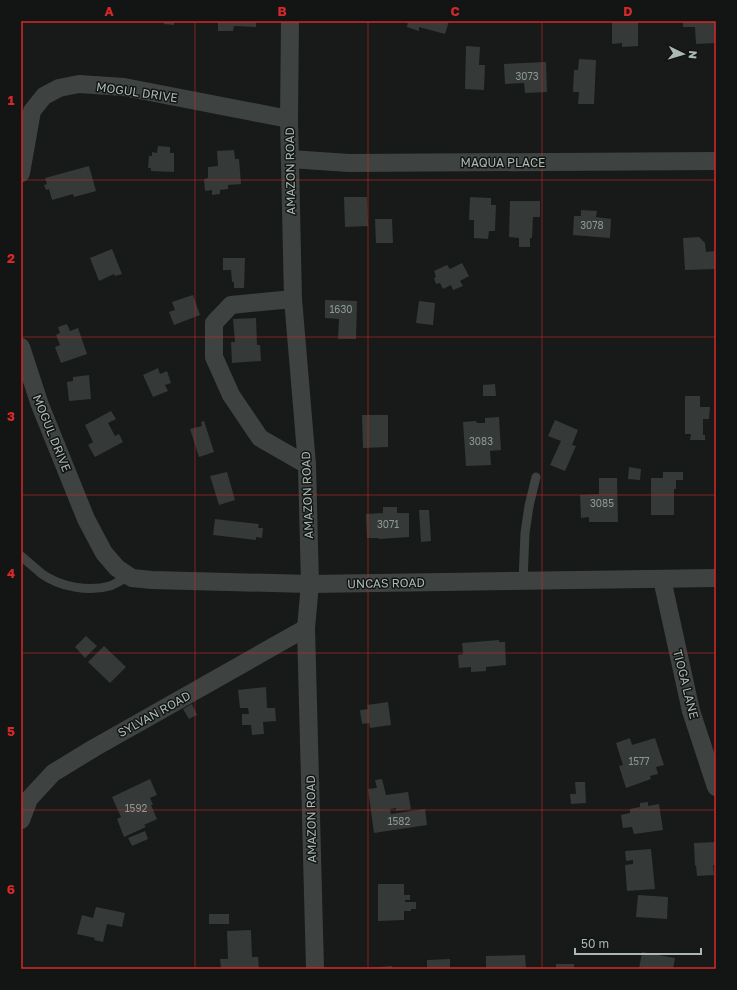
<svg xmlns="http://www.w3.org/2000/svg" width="737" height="990" viewBox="0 0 737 990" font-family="'Golos Text',sans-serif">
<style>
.building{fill:#353938}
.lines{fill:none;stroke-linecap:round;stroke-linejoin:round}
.service{stroke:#3e4341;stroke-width:9}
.minor{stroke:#3e4341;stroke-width:18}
.grid{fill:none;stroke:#d62828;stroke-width:1;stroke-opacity:0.55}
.labels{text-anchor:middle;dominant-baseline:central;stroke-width:3;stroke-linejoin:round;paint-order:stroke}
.number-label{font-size:10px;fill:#8d9993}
.street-label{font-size:12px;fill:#aab9b1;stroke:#131514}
.neatline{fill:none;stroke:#d62828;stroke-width:1.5}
.grid-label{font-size:13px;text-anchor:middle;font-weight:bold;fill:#d62828}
</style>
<rect width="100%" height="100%" fill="#181a19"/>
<g class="building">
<polygon points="164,21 174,21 174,25 164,24"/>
<polygon points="218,21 256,21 256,27 234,26 233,31 218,31"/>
<polygon points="408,21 449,21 445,34 419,27 419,31 407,27"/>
<polygon points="612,21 638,21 638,46 622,47 622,43 612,44"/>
<polygon points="683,21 716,21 716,43 696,44 695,27 683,27"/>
<polygon points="466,46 480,47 479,65 485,65 484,90 465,89"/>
<polygon points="579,59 596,60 594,104 578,104 579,92 573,92 574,70 578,70"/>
<polygon points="546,62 547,92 525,93 524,83 505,84 504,64"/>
<polygon points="158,146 170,147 170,153 174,153 174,172 151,171 151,168 148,168 149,156 152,156 152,152 157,153"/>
<polygon points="234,150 235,159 239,159 241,184 228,185 228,189 220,190 220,194 212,195 212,190 205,191 204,179 208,178 208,167 218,166 217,151"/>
<polygon points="89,166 96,191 74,197 73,194 52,200 49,189 46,190 44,185 47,184 45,178"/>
<polygon points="344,197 367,197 368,226 345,227"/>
<polygon points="470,197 491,198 491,205 496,205 495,231 489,231 488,239 474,238 474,220 469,220"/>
<polygon points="510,201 540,201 540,217 533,217 532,238 530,238 530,247 519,247 519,238 509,237"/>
<polygon points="581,210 597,211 596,217 611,219 610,238 573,235 574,216 581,216"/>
<polygon points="375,219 392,219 393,243 376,243"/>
<polygon points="699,237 705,243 706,252 716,251 716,269 685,270 683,238"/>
<polygon points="112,249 122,274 115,276 114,274 99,281 90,258"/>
<polygon points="223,258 245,258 244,288 234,288 234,282 232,282 231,270 223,270"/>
<polygon points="462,263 469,276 460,281 463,286 453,290 451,285 443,289 440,283 436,284 434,278 436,277 434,271 447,265 450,269"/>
<polygon points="193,295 200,315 174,325 169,312 175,310 172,302"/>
<polygon points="325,300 357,301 356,339 338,339 339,319 325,318"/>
<polygon points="419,301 435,303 433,325 416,323"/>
<polygon points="256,318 257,345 260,345 261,361 232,363 231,342 235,342 233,319"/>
<polygon points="67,324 70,331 78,328 87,354 61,363 55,347 60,345 56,335 60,333 58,327"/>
<polygon points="158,368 160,374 167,371 171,383 165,385 168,391 153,397 143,375"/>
<polygon points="89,375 91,399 69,401 67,382 73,381 73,377"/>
<polygon points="495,384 496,396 483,396 483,385"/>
<polygon points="685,396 700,396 700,407 710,407 709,419 703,419 703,435 705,435 705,440 690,440 691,434 685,434"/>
<polygon points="111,411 116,419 108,423 115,436 119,434 123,442 95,457 88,445 93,442 85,425"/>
<polygon points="362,415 388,415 388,447 363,448"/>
<polygon points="499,417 501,450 490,451 491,465 466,466 463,422 476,421 477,423 485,423 485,418"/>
<polygon points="555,420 578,430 572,445 576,446 565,471 550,465 561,441 548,436"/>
<polygon points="204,421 214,452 199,457 190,429 202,426 201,422"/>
<polygon points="629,467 641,469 640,480 628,479"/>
<polygon points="227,472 235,500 219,505 210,476"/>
<polygon points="663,472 683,472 683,480 676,480 676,489 674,489 674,515 651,515 651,478 663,478"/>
<polygon points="599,478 617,478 618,522 589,522 589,517 581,518 580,495 599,494"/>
<polygon points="383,507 397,507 397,513 409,513 409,537 379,539 378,538 367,538 366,514 383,513"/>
<polygon points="419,510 429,510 431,541 421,542"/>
<polygon points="215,519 259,524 258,528 263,528 262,538 256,537 256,540 213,535"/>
<polygon points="86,636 97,646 85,658 75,647"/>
<polygon points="499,640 499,642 505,642 506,665 486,667 486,671 471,672 471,667 459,668 458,655 463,654 462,643"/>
<polygon points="104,646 126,667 110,683 88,662"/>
<polygon points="266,687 267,708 275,708 276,721 263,722 264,734 252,735 251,725 242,725 242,714 249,714 248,708 240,708 238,690"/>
<polygon points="388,702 391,725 370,728 369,723 362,724 360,710 368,709 367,705"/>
<polygon points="192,704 197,715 189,719 183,709"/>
<polygon points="630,738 632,745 655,738 664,765 656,767 658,774 650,776 651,779 626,788 619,766 623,765 616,743"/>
<polygon points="150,779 157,795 150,798 153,805 151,805 157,819 144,825 146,827 124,837 117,819 121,817 112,797"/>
<polygon points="382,779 386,795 408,792 411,809 396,811 396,808 390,809 391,814 425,809 427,825 374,833 368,789 377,788 375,780"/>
<polygon points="575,782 585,782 586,803 571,804 570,794 576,794"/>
<polygon points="648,802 648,806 659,804 663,830 634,834 632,827 623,828 621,815 630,813 630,809 640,807 640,803"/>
<polygon points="145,831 148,839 132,846 128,838"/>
<polygon points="716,842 716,865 713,865 714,875 697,876 696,865 695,866 694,843"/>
<polygon points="651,849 655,889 627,891 625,865 633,864 633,860 626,861 625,851"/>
<polygon points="378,884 404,884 404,895 410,895 410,900 405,900 405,902 416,902 416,909 411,909 411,911 404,911 404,920 378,921"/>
<polygon points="638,895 668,897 667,919 636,917"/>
<polygon points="96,907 125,913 122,927 107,924 103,942 94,940 95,938 77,934 82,915 93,918"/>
<rect x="209" y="914" width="20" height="10"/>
<polygon points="251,930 252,957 258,957 259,969 221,969 220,959 228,959 227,931"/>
<polygon points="642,952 675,958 673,969 639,969"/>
<polygon points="525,955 526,969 486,969 486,956"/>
<polygon points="450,959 450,969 427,969 427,960"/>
<polygon points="556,964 574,964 574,968 590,968 590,969 556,969"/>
<polygon points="392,966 392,969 369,969 369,968"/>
</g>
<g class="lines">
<g class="service">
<path d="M 21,556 C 28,562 35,568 42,574 C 60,587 89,592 110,586 C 117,583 123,579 130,576"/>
<polyline points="523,581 525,533 529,506 536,477"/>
</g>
<g class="minor">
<polyline points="290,21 289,119 293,299 307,465 310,584 306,628 315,969"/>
<polyline points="290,159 349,163 716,161"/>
<polyline points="21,173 32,111 44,96 59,88 79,84 124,87 289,119"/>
<polyline points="293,299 231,305 214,323 214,357 231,395 260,438 307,465"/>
<polyline points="21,347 40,405 86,519 104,553 117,568 132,578 152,580 310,584 716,578"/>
<polyline points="662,579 691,711 716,787"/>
<polyline points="21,820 29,799 53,773 94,748 306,628"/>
</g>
</g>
<path class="grid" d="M 195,21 L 195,969M 368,21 L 368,969M 542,21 L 542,969M 21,180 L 716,180M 21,337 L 716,337M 21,495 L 716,495M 21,653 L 716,653M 21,810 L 716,810"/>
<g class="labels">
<g class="number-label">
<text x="527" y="76">3073</text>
<text x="592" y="225">3078</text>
<text x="341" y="309">1630</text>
<text x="481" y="441">3083</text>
<text x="602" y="503">3085</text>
<text x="388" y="524">3071</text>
<text x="639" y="761">1577</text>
<text x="136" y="808">1592</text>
<text x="399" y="821">1582</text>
</g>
<g class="street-label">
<text transform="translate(137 92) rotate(8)">MOGUL DRIVE</text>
<text x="503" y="162">MAQUA PLACE</text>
<text transform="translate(290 171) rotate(-91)">AMAZON ROAD</text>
<text transform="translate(52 433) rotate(68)">MOGUL DRIVE</text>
<text transform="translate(307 495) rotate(-92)">AMAZON ROAD</text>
<text transform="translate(386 583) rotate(-1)">UNCAS ROAD</text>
<text transform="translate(686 684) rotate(76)">TIOGA LANE</text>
<text transform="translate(154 714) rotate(-29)">SYLVAN ROAD</text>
<text transform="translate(311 819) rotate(-91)">AMAZON ROAD</text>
</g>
</g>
<rect width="737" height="990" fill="none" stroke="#131514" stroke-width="44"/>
<g transform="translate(683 54) rotate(95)" stroke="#131514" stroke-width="3" paint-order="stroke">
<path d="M0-3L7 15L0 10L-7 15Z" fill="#aab9b1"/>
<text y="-6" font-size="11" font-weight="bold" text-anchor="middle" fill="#aab9b1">N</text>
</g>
<path d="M575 948v6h126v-6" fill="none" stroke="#aab9b1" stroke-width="2"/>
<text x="581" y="948" font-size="12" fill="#aab9b1" stroke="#131514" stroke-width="3" paint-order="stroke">50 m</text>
<rect x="22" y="22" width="693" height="946" class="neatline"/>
<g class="grid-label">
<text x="109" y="16">A</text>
<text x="282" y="16">B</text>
<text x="455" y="16">C</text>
<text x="628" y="16">D</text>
<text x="11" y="105">1</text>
<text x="11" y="263">2</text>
<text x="11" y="421">3</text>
<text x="11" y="578">4</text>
<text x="11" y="736">5</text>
<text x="11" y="894">6</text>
</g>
</svg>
